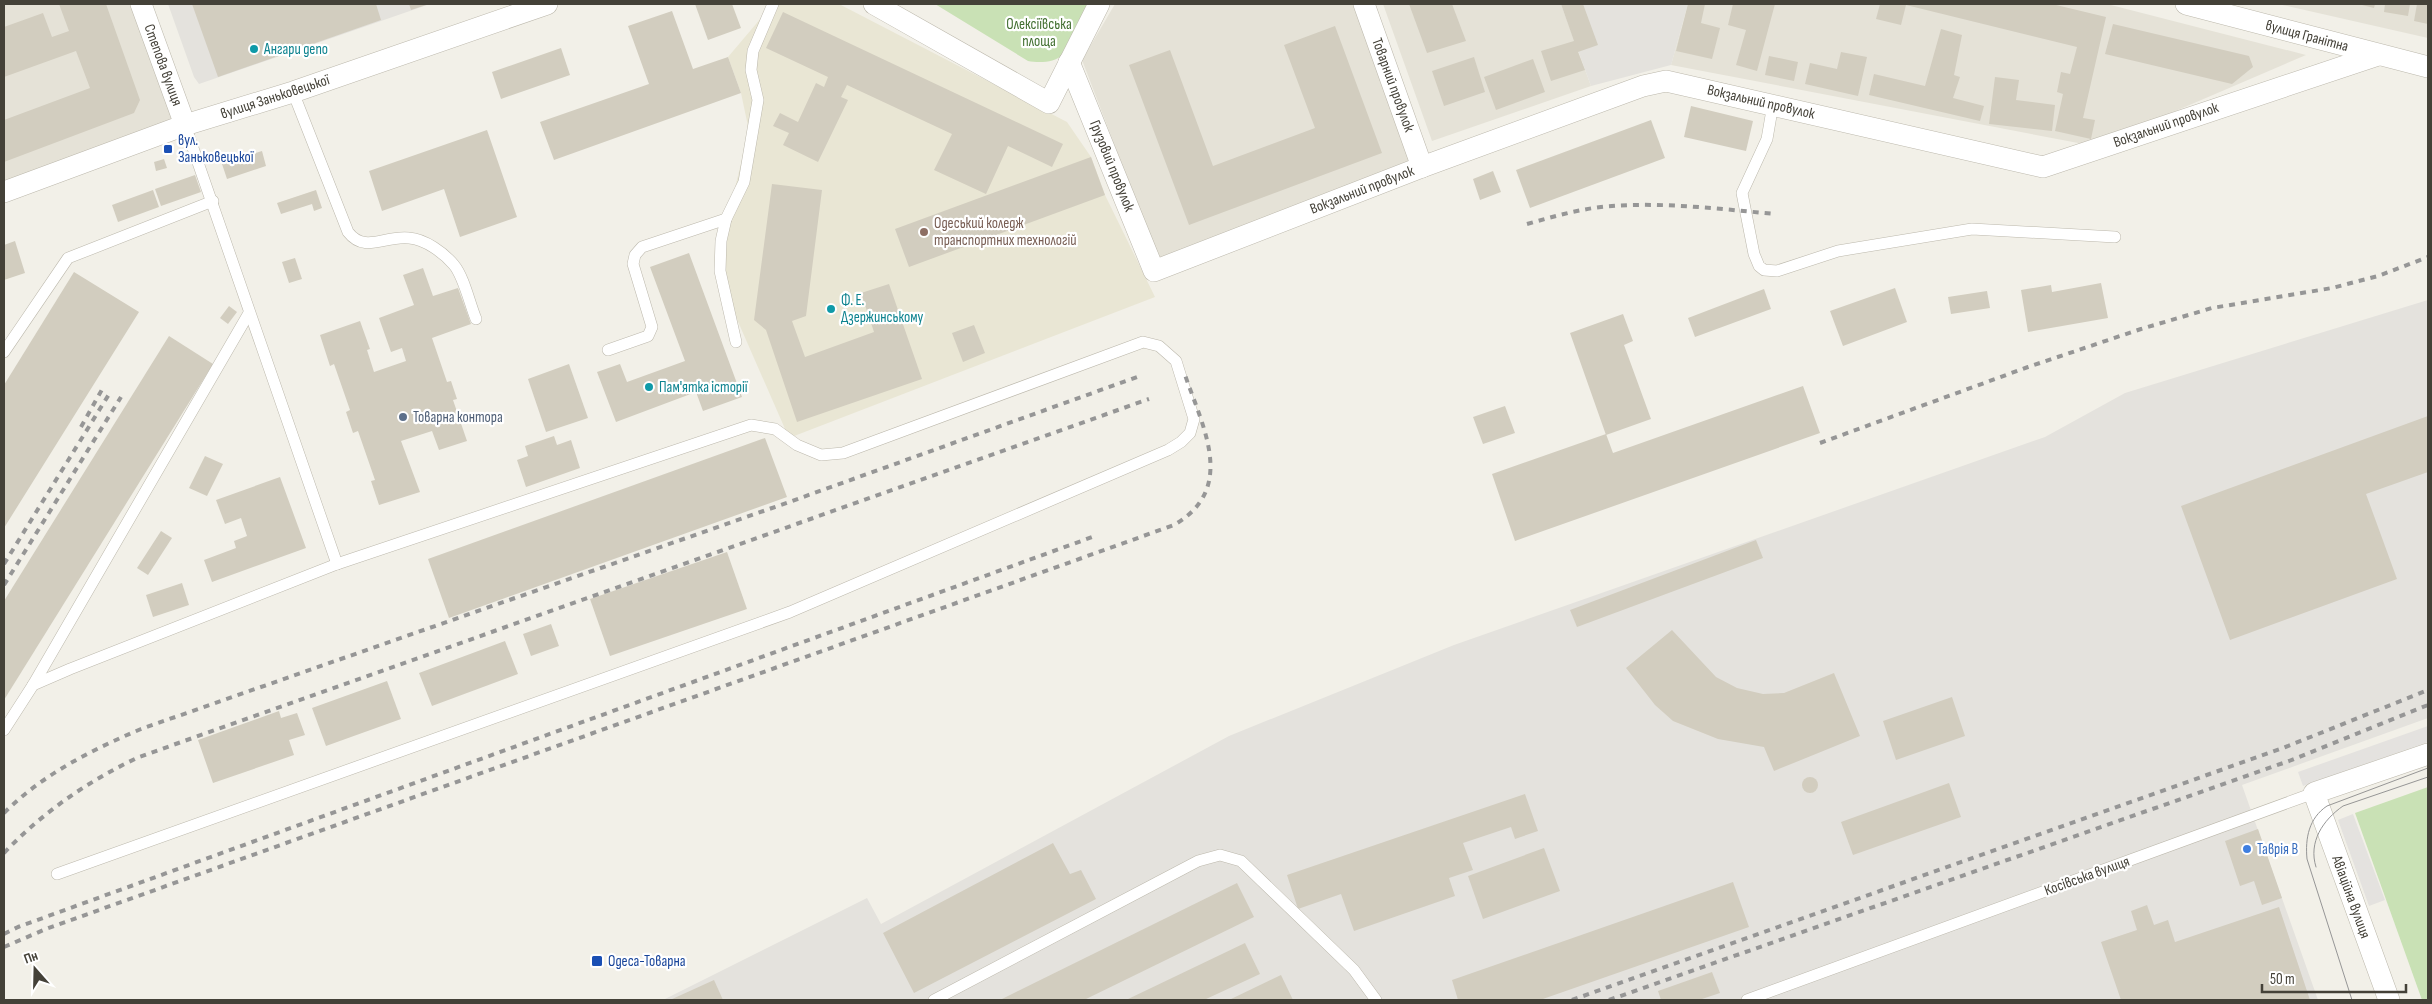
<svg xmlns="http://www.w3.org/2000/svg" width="2432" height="1004" viewBox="0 0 2432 1004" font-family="'Sofia Sans Condensed',sans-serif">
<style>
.residential{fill:#e5e2d7}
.industrial{fill:#e4e2dd}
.education{fill:#e9e6d4}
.green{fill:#c9e1b5}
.parking{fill:#e4e2df}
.building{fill:#d2cdbf}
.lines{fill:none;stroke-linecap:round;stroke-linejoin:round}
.service-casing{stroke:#bcb8ac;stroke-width:12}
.minor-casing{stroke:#bcb8ac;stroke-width:22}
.service{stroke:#fff;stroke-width:11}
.minor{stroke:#fff;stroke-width:21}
.tram{stroke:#969696;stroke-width:1}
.rail{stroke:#969696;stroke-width:4;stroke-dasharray:6 6;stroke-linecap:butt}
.culture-dot{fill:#0f9aa8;stroke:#fff;stroke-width:2}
.transit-dot{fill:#1a4fb4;stroke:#fff;stroke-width:2}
.education-dot{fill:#8d6e63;stroke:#fff;stroke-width:2}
.service-dot{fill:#5c6f8a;stroke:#fff;stroke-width:2}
.shop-dot{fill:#3f7fe0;stroke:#fff;stroke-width:2}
.labels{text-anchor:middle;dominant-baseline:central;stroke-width:4.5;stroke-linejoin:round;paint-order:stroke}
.park-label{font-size:15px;fill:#426f31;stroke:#fff}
.street-label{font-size:15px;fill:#444138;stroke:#fff}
.culture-label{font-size:15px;fill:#0d838f;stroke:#fff;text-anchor:start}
.transit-label{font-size:15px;fill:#164399;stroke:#fff;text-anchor:start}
.education-label{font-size:15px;fill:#785e54;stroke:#fff;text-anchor:start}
.service-label{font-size:15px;fill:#4e5e75;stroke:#fff;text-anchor:start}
.shop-label{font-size:15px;fill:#366cbe;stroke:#fff;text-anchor:start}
</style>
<rect width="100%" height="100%" fill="#f2f0e8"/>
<g class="residential">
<polygon points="4,4 141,4 185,125 4,192"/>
<polygon points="1115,4 1353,4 1415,158 1159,261 1082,60"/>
<polygon points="1383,4 1561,4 1591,86 1432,141"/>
<polygon points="1688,4 2107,4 2306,55 2094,146 1671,65"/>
<polygon points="2278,4 2428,4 2428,38"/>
</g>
<g class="industrial">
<polygon points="168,4 430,4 199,84 194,77"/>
<polygon points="1561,4 1688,4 1671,65 1591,86"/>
<polygon points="2428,300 2428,718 2242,785 2318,1000 663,1000 867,898 881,924 1229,736 1454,645 2045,437 2125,393"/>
</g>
<polygon class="education" points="773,4 839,4 1067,122 1091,157 1105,195 1155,297 789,438 715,269 749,131 741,93 728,57"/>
<g class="green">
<path d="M 935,4 L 1093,4 C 1083,20 1075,41 1062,55 C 1055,63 1038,63 1028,61 Z"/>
<polygon points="2428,787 2428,1000 2422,1000 2355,813"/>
</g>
<g class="parking">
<polygon points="2428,726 2428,742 2303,786 2298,772"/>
<polygon points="2353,814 2385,900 2369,906 2338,820"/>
</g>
<g class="building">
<polygon points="59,4 106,4 140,100 134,113 4,162 4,120 90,88 76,51 4,77 4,27 43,13 52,37 69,31"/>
<polygon points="192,4 376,4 381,20 218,77"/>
<polygon points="409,4 429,4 411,10"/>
<polygon points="695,4 732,4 741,28 708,40"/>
<polygon points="1409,4 1452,4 1466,41 1427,53"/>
<polygon points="1561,4 1583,4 1598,45 1578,52 1585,70 1551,81 1541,51 1574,41"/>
<polygon points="1688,4 1705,4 1701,23 1720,28 1712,59 1676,51"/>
<polygon points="1733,4 1775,4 1757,71 1736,65 1746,30 1728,25"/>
<polygon points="1880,4 2052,4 2106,17 2083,118 2095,120 2091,139 2055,131 2063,94 2057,92 2061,72 2070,74 2077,47 1906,5 1901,25 1876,19"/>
<polygon points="2358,4 2375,4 2374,8"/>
<polygon points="2385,4 2410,4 2408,16 2384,12"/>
<polygon points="2417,4 2428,4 2428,24 2414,21"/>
<polygon points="672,11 693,69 728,57 741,93 554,160 540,122 649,84 628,26"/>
<polygon points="783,12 1063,144 1052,167 1008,146 986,194 934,170 952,134 847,85 841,97 848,100 818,162 783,145 789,133 773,126 780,113 798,122 816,83 824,87 828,77 766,48"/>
<polygon points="2113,24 2249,56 2253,67 2232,84 2105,54"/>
<polygon points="1335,26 1382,153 1189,225 1129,65 1170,50 1213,166 1315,128 1284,45"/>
<polygon points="1941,29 1962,35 1954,75 1960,77 1953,98 1984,106 1980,121 1869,95 1874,74 1925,86"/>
<polygon points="561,48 570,75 501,99 492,72"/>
<polygon points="1841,52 1867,57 1858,96 1805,84 1810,63 1837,69"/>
<polygon points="1769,56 1798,62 1794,81 1765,75"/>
<polygon points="1474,57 1485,92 1444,106 1432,71"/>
<polygon points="1533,59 1545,92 1496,110 1484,77"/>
<polygon points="1995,77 2019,80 2016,100 2055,105 2052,131 1989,124"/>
<polygon points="1691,106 1753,121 1746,151 1684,137"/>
<polygon points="1651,120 1665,158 1530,208 1516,170"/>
<polygon points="487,130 517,217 460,237 444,189 382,211 369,171"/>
<polygon points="262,151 266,166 227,179 222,164"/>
<polygon points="1091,157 1105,195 909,267 895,229"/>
<polygon points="164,159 167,168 156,171 154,162"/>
<polygon points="1493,171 1501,192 1480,200 1473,179"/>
<polygon points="195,175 201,192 161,206 155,189"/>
<polygon points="772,184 822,190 806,316 792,321 805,357 874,332 861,293 889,284 922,379 797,422 766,330 754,320"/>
<polygon points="153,190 159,207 118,222 112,205"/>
<polygon points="316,190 322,208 314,211 312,204 281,214 277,203"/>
<polygon points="15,241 25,273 4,280 4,245"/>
<polygon points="689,253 742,397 703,411 696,392 616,422 597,372 620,364 627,382 685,361 650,267"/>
<polygon points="295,258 302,279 289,283 282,262"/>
<polygon points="423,268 433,296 458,288 471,324 432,338 447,382 451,381 457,399 453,400 467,441 439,450 432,431 401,441 420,492 379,505 371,481 375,480 358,431 353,433 346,412 350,410 334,364 330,366 320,335 360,321 370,349 367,350 374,372 406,361 402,348 391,352 379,318 414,305 403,275"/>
<polygon points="74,272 139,312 4,528 4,385"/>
<polygon points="2101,283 2108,318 2028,332 2021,290 2051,285 2052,292"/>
<polygon points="1895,288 1907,322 1843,346 1830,311"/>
<polygon points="1764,289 1771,309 1695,337 1688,318"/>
<polygon points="1987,291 1990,308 1951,314 1948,297"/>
<polygon points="229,306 237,312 228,324 220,318"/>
<polygon points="1623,314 1633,341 1624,345 1651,419 1606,435 1570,333"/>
<polygon points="974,325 985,353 963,362 952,333"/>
<polygon points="169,336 213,364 4,700 4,601"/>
<polygon points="569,364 588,418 546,432 528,379"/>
<polygon points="1803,386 1820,433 1515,541 1492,474 1606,434 1613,453"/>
<polygon points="1505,406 1515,433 1483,444 1473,417"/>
<polygon points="2428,416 2428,472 2366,494 2397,579 2230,640 2181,506"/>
<polygon points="554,436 557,445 571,440 580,468 526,487 517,460 528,456 525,446"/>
<polygon points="765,438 787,497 449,618 428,559"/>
<polygon points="205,456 223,464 207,496 189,488"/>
<polygon points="280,477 306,548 212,582 204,560 236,548 234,541 247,536 241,518 225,524 216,500"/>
<polygon points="161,531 172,538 148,575 137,568"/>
<polygon points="1756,540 1763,558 1577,627 1570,610"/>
<polygon points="727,552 747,609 610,656 590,599"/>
<polygon points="182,583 189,605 153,617 146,595"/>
<polygon points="551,624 559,646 531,656 523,634"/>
<polygon points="1672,630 1716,677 1737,688 1763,694 1784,693 1834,673 1860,736 1774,771 1764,747 1718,739 1673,721 1655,705 1626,668"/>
<polygon points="505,641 518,674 432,706 419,673"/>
<polygon points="387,681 401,719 326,746 312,708"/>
<polygon points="1952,697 1965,736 1896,760 1883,721"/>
<polygon points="279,711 281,718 297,713 305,735 289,740 294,755 213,783 198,740"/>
<circle cx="1810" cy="785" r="8"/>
<polygon points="1949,783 1961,817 1853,855 1841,822"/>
<polygon points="1525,794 1538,831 1515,839 1511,827 1463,843 1473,870 1449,878 1455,896 1354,931 1341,894 1298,909 1287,875"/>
<polygon points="2258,829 2282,898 2262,905 2254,881 2240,886 2225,841"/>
<polygon points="1053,843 1070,874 1081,870 1096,899 914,993 883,933"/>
<polygon points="1544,848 1560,891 1483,919 1468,876"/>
<polygon points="1733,882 1749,927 1540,1000 1458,1000 1452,980"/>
<polygon points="1237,883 1254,917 1084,1000 1000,1000"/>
<polygon points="2147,905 2154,925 2168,920 2175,942 2279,907 2310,1000 2121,1000 2101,942 2137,930 2131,911"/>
<polygon points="1245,943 1260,974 1204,1000 1126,1000"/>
<polygon points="1712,972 1720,993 1699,1000 1661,1000 1658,991"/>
<polygon points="1281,975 1293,1000 1229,1000"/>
<polygon points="714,980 723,1000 670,1000"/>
</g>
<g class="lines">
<g class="service-casing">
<g id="service">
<path d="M 293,92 L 348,232 C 365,254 385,235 409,238 C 425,239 444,253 454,265 C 464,277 470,305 476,319"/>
<polyline points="1773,104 1767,139 1742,193 1754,254 1759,266 1764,270 1777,271 1838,251 1972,229 2115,237"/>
<polyline points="185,125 337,564"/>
<polyline points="736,342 720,271 721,241 726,219 744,182 758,100 751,70 753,51 773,4"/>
<polyline points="608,350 648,336 652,327 633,264 635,255 642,247 726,219"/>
<polyline points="4,352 68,258 213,201"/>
<polyline points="33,685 249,313"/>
<polyline points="4,730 33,685 70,669 337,564 751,425 775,429 797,445 821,455 843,453 1143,342 1159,346 1176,361 1194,419 1190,433 1181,442 1168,450 790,612 57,874"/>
<polyline points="934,1000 1198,861 1220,855 1241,861 1354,970 1376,1000"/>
<polyline points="1747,1000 2314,793"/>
</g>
</g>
<g class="minor-casing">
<g id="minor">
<polyline points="141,4 185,125"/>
<polyline points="874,4 1049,103 1099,4"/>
<polyline points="1364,4 1422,167"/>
<polyline points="2186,4 2428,67"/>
<polyline points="1069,62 1154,271 1422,167 1643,86 1666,81 2043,167 2378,55"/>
<polyline points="4,192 185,125 293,92 547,4"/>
<polyline points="2389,1000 2314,793 2428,754"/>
</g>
</g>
<use href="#service" class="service"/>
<use href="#minor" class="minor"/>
<g class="tram">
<path d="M 2316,867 C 2308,842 2323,820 2343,806 L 2428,777"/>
<path d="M 2352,1000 L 2307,859 C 2305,838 2309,818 2327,806 L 2428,768"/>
</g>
<g class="rail">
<path d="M 1527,224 C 1552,217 1576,210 1601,207 C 1660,201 1718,209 1776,214"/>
<polyline points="81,427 104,386"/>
<polyline points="1820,443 2028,367 2141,329 2212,308 2332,288 2378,276 2428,257"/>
<polyline points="4,564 111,391"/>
<polyline points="4,585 121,397"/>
<path d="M 4,813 C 42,775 91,750 141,729 L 792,501 L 1137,377"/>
<path d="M 4,853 C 43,812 88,781 139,757 L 1149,399"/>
<polyline points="4,934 18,927 1095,536"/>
<path d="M 4,947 L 46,929 L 1174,525 C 1238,488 1202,426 1184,372"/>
<polyline points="1572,1000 2283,748 2428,690"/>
<polyline points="1609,1000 2289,761 2428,705"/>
</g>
</g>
<g class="culture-dot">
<circle cx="254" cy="49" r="5"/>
<circle cx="831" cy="309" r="5"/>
<circle cx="649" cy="387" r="5"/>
</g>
<g class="transit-dot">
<rect x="163" y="144" width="10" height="10" rx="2.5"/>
<rect x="591" y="955" width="12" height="12" rx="2.5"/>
</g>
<circle class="education-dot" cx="924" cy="232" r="5"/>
<circle class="service-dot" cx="403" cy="417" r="5"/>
<circle class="shop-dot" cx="2247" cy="849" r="5"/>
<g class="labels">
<g class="park-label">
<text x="1039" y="24">Олексіївська<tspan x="1039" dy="17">площа</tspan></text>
</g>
<g class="street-label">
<text transform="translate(2307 36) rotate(15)">вулиця Гранітна</text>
<text transform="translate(163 65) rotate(70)">Степова вулиця</text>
<text transform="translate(1393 85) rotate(70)">Товарний провулок</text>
<text transform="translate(275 97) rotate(-18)">вулиця Заньковецької</text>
<text transform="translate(1761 102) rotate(13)">Вокзальний провулок</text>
<text transform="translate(2166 125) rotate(-19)">Вокзальний провулок</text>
<text transform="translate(1112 166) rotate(68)">Грузовий провулок</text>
<text transform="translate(1362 190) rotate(-21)">Вокзальний провулок</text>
<text transform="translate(2087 876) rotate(-20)">Косівська вулиця</text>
<text transform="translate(2351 897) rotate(70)">Авіаційна вулиця</text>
</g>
<g class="culture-label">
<text x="264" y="49">Ангари депо</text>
<text x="841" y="300">Ф. Е.<tspan x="841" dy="17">Дзержинському</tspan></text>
<text x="659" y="387">Пам'ятка історії</text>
</g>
<g class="transit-label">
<text x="178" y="140">вул.<tspan x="178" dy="17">Заньковецької</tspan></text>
<text x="608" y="961">Одеса-Товарна</text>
</g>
<g class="education-label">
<text x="934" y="223">Одеський коледж<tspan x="934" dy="17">транспортних технологій</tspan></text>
</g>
<g class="service-label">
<text x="413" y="417">Товарна контора</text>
</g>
<g class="shop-label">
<text x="2257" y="849">Таврія В</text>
</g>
</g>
<rect width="2432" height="1004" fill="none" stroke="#444138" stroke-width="10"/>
<g transform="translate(35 969) rotate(340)" stroke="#ffffff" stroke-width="4" paint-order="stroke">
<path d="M0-4L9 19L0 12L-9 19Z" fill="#444138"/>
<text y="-8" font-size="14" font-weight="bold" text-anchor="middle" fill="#444138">Пн</text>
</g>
<path d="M2262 984v8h144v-8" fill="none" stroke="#444138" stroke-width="2.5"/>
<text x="2270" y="984" font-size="15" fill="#444138" stroke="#ffffff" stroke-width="4" paint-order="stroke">50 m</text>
</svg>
